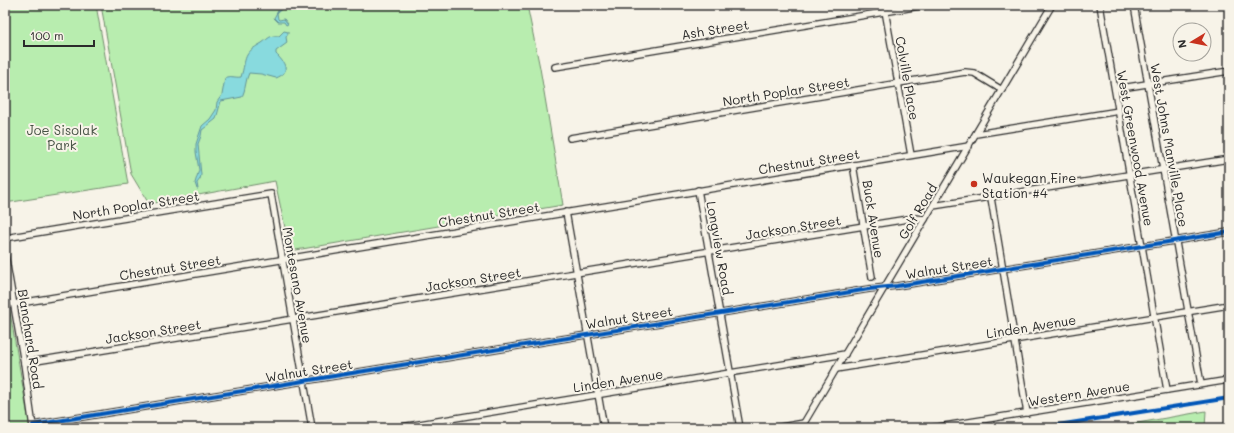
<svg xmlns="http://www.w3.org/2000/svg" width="1234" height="433" viewBox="0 0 1234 433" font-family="Mali,sans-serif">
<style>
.green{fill:#b8edaf;stroke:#728c6d}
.water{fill:#88dade;stroke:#639496}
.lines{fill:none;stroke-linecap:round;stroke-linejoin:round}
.minor-casing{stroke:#2b2b2b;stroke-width:8}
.minor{stroke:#f7f3e8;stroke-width:5.5}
.cycleway-casing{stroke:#f7f3e8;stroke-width:6}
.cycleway{stroke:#0057b8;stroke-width:4}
.poi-dot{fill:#c8321e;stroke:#f7f3e8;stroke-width:1.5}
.labels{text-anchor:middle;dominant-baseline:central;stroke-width:4;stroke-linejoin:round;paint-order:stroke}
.street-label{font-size:13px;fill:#2b2b2b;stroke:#f7f3e8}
.park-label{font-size:13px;fill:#475245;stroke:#f7f3e8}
.poi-label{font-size:13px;fill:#2b2b2b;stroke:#f7f3e8;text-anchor:start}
</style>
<rect width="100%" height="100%" fill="#f7f3e8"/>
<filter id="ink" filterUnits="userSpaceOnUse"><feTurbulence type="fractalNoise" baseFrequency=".025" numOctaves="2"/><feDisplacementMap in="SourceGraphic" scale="8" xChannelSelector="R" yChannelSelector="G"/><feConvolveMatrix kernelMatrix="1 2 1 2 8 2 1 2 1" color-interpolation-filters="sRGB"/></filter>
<g filter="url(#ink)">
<g class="green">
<polygon points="5,5 96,5 128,184 5,203"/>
<polygon points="101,5 527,5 540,68 563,205 290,251 275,181 149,204 131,174"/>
<polygon points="5,284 30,428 5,428"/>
<polygon points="1206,411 1205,428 1109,428"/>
</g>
<g class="water">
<polygon points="281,5 286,5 277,13 278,19 279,20 284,19 288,24 286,25 284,22 278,22 274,18"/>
<path d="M 284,31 L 288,32 L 288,34 L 286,37 L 287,43 L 276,51 L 276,54 C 284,62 292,72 276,78 L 261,74 L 249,73 C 245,81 246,89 242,97 L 221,101 L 216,119 L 202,130 L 201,136 L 198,144 L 201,175 L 200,179 L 197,183 L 198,189 L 197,189 L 195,183 L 199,170 L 196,152 L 196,144 L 202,126 L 210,119 L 216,110 L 217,102 L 222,95 L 225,78 C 231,75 235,78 241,77 C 247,57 242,54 262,43 C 269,38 270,35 279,36 Z"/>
</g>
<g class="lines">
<g class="minor-casing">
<g id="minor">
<polyline points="884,5 911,155"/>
<polyline points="1100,5 1167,390"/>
<polyline points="1134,5 1201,384"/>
<polyline points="555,67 926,5"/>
<polyline points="1115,89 1229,71"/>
<polyline points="976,134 1119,111"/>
<polyline points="570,138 965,72 974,73 1002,90"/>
<polyline points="853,165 872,277"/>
<polyline points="698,190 740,428"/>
<polyline points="991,198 1027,413"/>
<polyline points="933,206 1229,159"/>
<polyline points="566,212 604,428"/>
<polyline points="5,238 271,194 312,428"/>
<polyline points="5,254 24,363 33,427"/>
<polyline points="14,304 969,146"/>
<polyline points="24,363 864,226 914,218 925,219"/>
<polyline points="836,369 1229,305"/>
<polyline points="33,425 869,289 897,286 1229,232"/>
<polyline points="395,428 845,354"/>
<polyline points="775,428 804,423"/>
<polyline points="801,428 1052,5"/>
<polyline points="932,428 1229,380"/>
</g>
</g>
<use href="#minor" class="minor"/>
<g class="cycleway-casing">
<g id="cycleway">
<polyline points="33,425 869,289 897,286 1229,232"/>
<polyline points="1039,428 1229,398"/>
</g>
</g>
<use href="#cycleway" class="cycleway"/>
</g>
</g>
<circle class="poi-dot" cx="974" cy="184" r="4"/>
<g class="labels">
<g class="street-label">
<text transform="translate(715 29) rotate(-9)">Ash Street</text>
<text transform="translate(908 78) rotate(80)">Colville Place</text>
<text transform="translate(786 91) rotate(-9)">North Poplar Street</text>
<text transform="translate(1170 145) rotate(80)">West Johns Manville Place</text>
<text transform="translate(1136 148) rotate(80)">West Greenwood Avenue</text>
<text transform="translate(809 161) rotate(-9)">Chestnut Street</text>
<text transform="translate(136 205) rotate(-9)">North Poplar Street</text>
<text transform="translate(917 211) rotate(-59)">Golf Road</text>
<text transform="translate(489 214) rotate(-9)">Chestnut Street</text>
<text transform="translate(874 219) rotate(81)">Buck Avenue</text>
<text transform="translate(793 227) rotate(-9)">Jackson Street</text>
<text transform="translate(720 248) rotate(80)">Longview Road</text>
<text transform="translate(170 267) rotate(-9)">Chestnut Street</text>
<text transform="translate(949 267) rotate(-9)">Walnut Street</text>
<text transform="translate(473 279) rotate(-9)">Jackson Street</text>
<text transform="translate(298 285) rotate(80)">Montesano Avenue</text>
<text transform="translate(629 317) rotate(-9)">Walnut Street</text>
<text transform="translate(1031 326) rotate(-9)">Linden Avenue</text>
<text transform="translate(153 331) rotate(-9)">Jackson Street</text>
<text transform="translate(31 339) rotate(81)">Blanchard Road</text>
<text transform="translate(309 370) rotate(-9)">Walnut Street</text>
<text transform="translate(618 380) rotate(-9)">Linden Avenue</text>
<text transform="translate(1079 393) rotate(-9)">Western Avenue</text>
</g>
<g class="park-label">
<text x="62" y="129">Joe Sisolak<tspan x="62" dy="15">Park</tspan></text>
</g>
<g class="poi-label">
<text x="982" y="177">Waukegan Fire<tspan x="982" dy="15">Station #4</tspan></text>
</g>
</g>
<rect width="1234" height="433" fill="none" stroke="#f7f3e8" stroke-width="20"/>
<rect x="10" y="10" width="1214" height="413" fill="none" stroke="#2b2b2b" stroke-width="1.5" filter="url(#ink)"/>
<g transform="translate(1192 42) rotate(260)"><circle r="19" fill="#f7f3e8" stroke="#a5a39c"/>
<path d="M0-3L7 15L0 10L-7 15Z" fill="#c8321e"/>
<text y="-6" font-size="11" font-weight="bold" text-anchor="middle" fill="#2b2b2b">N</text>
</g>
<path d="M24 40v6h70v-6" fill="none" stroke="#2b2b2b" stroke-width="2"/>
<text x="30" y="40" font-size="12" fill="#2b2b2b" stroke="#f7f3e8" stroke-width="3" paint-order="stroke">100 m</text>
</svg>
